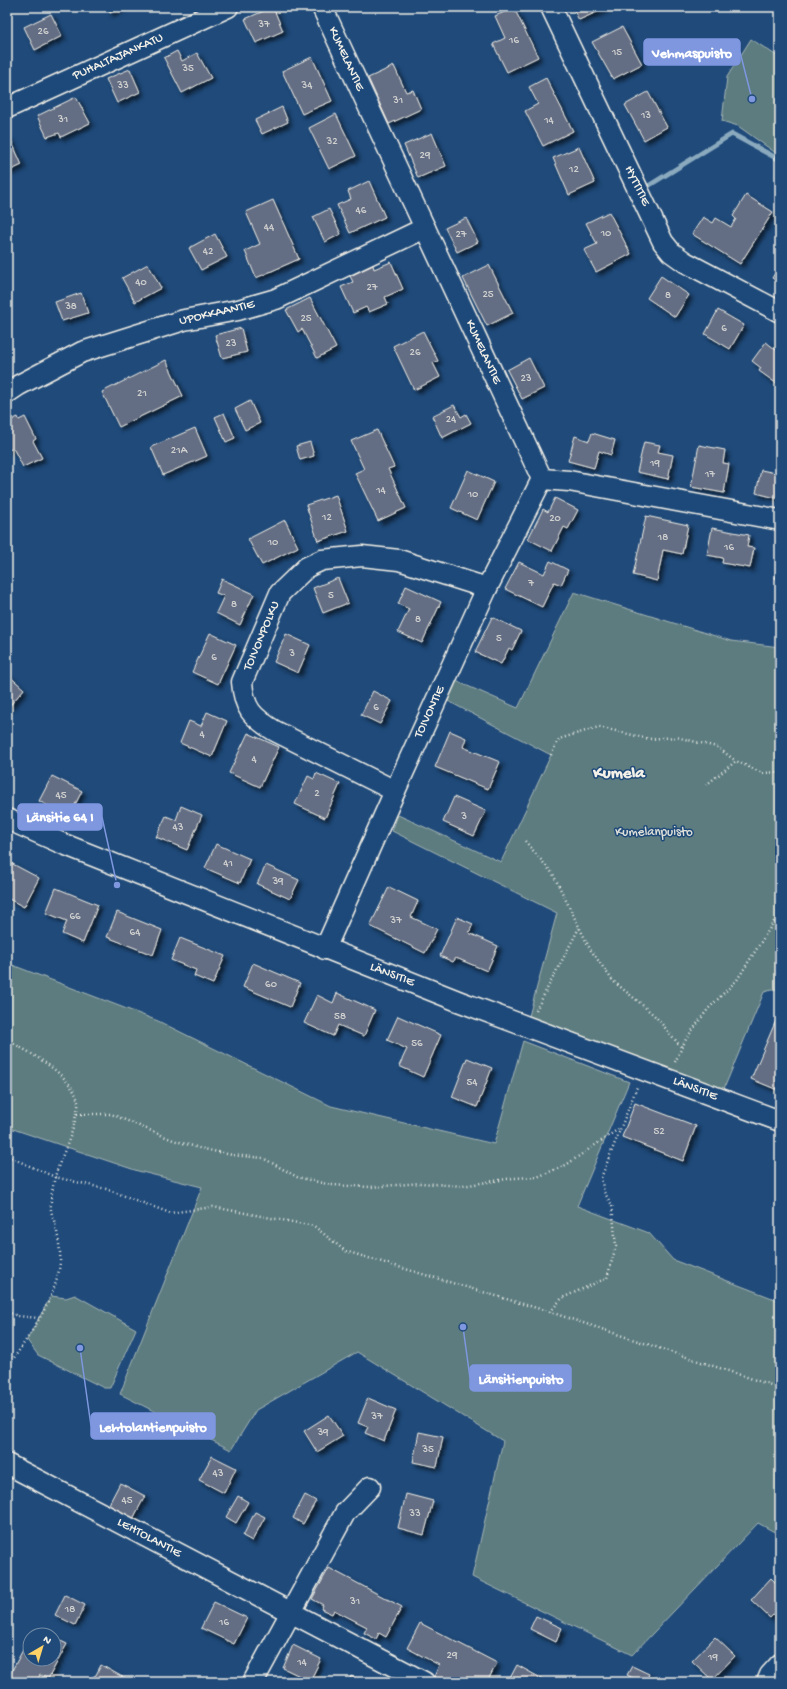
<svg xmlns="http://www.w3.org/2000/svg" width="787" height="1689" viewBox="0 0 787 1689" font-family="'Gochi Hand',sans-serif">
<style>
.green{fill:#5b7c80;stroke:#a8b6b4}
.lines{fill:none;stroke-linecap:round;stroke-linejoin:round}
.stream{stroke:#8baabe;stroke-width:5}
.building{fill:#636d83;stroke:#f4f1e8;filter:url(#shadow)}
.minor-casing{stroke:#f4f1e8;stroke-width:23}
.path{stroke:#f4f1e8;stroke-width:2.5;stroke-dasharray:1 3;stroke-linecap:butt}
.minor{stroke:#1f4a7a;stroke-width:20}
.labels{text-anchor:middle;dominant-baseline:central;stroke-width:3;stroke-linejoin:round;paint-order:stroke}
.number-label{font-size:11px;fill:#d0d0cf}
.street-label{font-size:13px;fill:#f4f1e8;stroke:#1f4a7a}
.park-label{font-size:13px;fill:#dddfd8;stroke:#1f4a7a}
.district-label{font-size:17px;font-weight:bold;fill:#f4f1e8;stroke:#1f4a7a}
.leader{fill:none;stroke:#7e97df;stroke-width:1.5}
.callout-dot{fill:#7e97df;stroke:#1f4a7a;stroke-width:1.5}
.callout{fill:#7e97df;stroke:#7e97df;stroke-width:1.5}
.callout-label{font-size:14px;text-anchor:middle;font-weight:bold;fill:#fff}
</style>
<defs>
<filter id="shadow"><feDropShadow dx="3.5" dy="3.5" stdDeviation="2" flood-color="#0009"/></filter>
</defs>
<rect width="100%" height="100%" fill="#1f4a7a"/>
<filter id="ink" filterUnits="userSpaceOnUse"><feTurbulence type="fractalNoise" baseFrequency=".025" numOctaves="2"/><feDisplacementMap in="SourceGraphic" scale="8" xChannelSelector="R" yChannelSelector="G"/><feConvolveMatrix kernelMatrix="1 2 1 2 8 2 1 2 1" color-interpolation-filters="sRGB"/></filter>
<g filter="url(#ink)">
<g class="green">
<polygon points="751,39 780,58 780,156 738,126 722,121 727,77"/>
<polygon points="574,592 731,641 780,647 780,988 764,992 723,1091 529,1016 557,913 392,831 398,815 501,862 551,755 446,700 456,681 518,708"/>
<polygon points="7,963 158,1021 331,1106 494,1144 523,1041 629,1082 577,1206 649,1233 673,1260 780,1301 780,1535 758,1523 632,1655 472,1577 503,1441 357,1352 256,1410 231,1450 120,1394 202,1187 138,1171 7,1127"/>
<polygon points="75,1295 136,1329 110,1388 104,1388 38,1355 27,1340 51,1296 66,1298"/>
</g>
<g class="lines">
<polyline class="stream" points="645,188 732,134 780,160"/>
</g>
<g class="building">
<polygon points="107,7 122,7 110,13"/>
<polygon points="273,7 283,31 256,43 245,19"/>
<polygon points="572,7 608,7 579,20"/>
<polygon points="514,8 538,57 507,72 493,44 505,38 495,16"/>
<polygon points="51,14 62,36 35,50 24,27"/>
<polygon points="622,27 642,64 613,79 592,42"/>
<polygon points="177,51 182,61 197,53 211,78 182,93 164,58"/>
<polygon points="312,57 332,101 302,114 282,71"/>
<polygon points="394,66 406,92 413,90 421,109 389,124 368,78"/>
<polygon points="130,69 140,92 117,103 106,79"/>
<polygon points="546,78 573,131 543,146 525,111 538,104 529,87"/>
<polygon points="648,92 667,127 644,140 625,105"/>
<polygon points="76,97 90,123 61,137 59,133 47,137 37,116"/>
<polygon points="282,107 288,122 262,134 255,120"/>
<polygon points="336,114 356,156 329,169 309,128"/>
<polygon points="432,133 446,166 418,178 404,145"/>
<polygon points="10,138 22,165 7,172 7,139"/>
<polygon points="579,147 595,183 569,195 553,158"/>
<polygon points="369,181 385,217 350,233 337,205 351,199 348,191"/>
<polygon points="746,195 773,212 740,264 692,234 703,217 713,223 716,218 731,227 736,219 733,216"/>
<polygon points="273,200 299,259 256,278 245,251 260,244 246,212"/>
<polygon points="329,209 341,234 325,242 313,217"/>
<polygon points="609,212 631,254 596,272 584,250 597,244 586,223"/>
<polygon points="466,218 478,242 457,252 445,228"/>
<polygon points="215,234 227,257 201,270 189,248"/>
<polygon points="391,262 403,289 385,297 388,304 369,312 366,307 353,313 341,287 353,282 350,276 373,265 374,269"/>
<polygon points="148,264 161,288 135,302 122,278"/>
<polygon points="489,265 513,313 487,326 463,278"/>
<polygon points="780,265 780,283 772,278"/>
<polygon points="661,276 689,295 675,317 647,298"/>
<polygon points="81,293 88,313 62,321 55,302"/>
<polygon points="310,298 336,348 317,358 302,329 298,332 286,310"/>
<polygon points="718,310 744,325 730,349 705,334"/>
<polygon points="241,328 247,352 222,358 215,335"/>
<polygon points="423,331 438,361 433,363 440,377 414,390 393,346"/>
<polygon points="766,342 780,353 780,386 759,371 761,368 752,361"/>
<polygon points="529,358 544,388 522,399 507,370"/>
<polygon points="166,360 183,396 119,427 102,392"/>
<polygon points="250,401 260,423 245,430 235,409"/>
<polygon points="454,405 461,417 466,414 471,423 442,438 432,416"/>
<polygon points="224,413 235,438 226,442 215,417"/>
<polygon points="18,417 19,420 25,417 36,439 33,441 42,458 23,467 13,448 7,451 7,422"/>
<polygon points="195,428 207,456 163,475 151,447"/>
<polygon points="377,430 394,467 388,469 406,508 378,521 355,473 364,469 351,441"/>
<polygon points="592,433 615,440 611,455 599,451 594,468 568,461 575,436 589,441"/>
<polygon points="310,442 314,456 300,460 296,446"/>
<polygon points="644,442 660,445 658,452 673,455 668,479 637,472"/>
<polygon points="699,445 725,450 723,463 729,464 724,493 691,487"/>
<polygon points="777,466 780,467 780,499 756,493 761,470 776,473"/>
<polygon points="468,470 494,482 477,520 451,508"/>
<polygon points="336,495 348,531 318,541 306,505"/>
<polygon points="555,498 578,510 568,529 564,527 552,551 528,539 543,509 548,512"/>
<polygon points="646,516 688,525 682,554 663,550 657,581 633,575"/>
<polygon points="285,520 298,547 262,565 248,539"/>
<polygon points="712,528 749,535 747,547 754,548 750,568 722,563 723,558 707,555"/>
<polygon points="550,561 568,570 561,585 554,582 542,607 505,589 519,562 544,574"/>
<polygon points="780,568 780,581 775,578"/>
<polygon points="338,578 348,603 323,613 313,588"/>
<polygon points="222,579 254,594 240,625 216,613 224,596 216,593"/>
<polygon points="406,586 441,602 422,643 398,632 409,609 398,604"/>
<polygon points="492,617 521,631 512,650 509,648 501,664 475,652"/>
<polygon points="210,633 236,645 218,684 192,672"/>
<polygon points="286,634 310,645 298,673 274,662"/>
<polygon points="7,674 24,689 7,709"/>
<polygon points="373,691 392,701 380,724 361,715"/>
<polygon points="207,712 227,721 212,757 180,743 189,721 201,726"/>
<polygon points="450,731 466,738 463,747 500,762 488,789 435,767"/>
<polygon points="248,733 279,747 260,787 229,773"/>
<polygon points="316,773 340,784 325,818 295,804 308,776 314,779"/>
<polygon points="52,776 82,791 69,817 39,801"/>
<polygon points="454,797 486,811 474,836 443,822"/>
<polygon points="181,806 202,815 187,850 156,837 166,816 176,820"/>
<polygon points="216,844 250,859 240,883 205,868"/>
<polygon points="7,861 39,878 24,907 7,898"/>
<polygon points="266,865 299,880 290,899 257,884"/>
<polygon points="389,887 418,901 411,917 437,929 425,953 370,926"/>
<polygon points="56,888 98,905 83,943 62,934 67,921 46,913"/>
<polygon points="117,912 162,930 153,955 107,937"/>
<polygon points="457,917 473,924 469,933 498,946 487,971 456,958 453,962 440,956"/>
<polygon points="180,938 225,956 213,984 194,976 196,970 171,960"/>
<polygon points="253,963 300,983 290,1007 243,987"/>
<polygon points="337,993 375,1010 364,1036 338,1025 333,1036 304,1023 317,995 333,1003"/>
<polygon points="780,1011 780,1091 751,1079"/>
<polygon points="398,1016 441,1035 423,1077 399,1066 407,1049 387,1040"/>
<polygon points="467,1058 492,1068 477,1107 452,1097"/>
<polygon points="635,1103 696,1126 683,1161 622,1137"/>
<polygon points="368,1398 396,1410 384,1441 365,1433 368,1427 358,1423"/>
<polygon points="329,1415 343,1436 317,1452 304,1431"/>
<polygon points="419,1432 443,1437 437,1467 413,1462"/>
<polygon points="212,1456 236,1468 224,1493 199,1480"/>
<polygon points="120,1483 145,1496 133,1519 108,1506"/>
<polygon points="406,1494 433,1501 424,1535 398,1528"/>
<polygon points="305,1495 316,1501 303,1524 293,1518"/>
<polygon points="238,1496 248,1502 236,1523 226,1517"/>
<polygon points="255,1512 265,1517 252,1541 243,1536"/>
<polygon points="329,1568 402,1607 386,1637 379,1633 376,1639 364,1633 367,1627 334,1610 332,1614 321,1609 323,1605 312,1599"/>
<polygon points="771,1578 780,1587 780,1608 770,1618 751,1600"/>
<polygon points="65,1595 85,1605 75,1625 55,1615"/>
<polygon points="214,1602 247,1618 234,1644 201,1628"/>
<polygon points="536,1616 562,1628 556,1642 530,1629"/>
<polygon points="420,1623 497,1663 487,1682 444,1682 434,1677 439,1665 407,1648"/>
<polygon points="40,1630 49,1635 37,1635"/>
<polygon points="715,1637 735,1656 712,1680 692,1661"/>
<polygon points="54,1638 67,1644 48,1679 40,1675 36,1682 11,1682 8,1678 24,1648 30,1646 30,1659 54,1659"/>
<polygon points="293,1645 321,1659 310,1681 283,1668"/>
<polygon points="101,1665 126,1679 125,1682 88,1682 89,1679 96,1675"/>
<polygon points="517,1665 548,1682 508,1682"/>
<polygon points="632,1666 649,1674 646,1682 641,1682 627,1675"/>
<polygon points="351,1676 364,1682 349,1682"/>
</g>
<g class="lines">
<g class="minor-casing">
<g id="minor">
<polyline points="322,7 542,479 569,481 780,520"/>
<polyline points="551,7 663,242 671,252 685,262 780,312"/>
<polyline points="7,108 228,7"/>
<polyline points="7,393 19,385 82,352 184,320 238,310 276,299 425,228"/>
<path d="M 395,791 L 275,731 C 252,717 244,709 242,682 L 280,593 L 307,567 L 322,560 L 362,556 L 399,560 L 487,588"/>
<polyline points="7,819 61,843 458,1001 780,1121"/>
<polyline points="325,949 395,791 487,588 542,479"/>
<polyline points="7,1464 424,1682"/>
<polyline points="253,1682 345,1513 370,1487"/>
<polyline points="767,1682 770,1675 780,1664"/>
</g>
</g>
<g class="path">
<polyline points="551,755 559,739 599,727 649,739 676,737 717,747 736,761"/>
<polyline points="706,785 736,761 762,773 780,772"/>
<polyline points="780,808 780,821 776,836 780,843"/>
<polyline points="525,841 553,874 590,949 613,981 639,1002 656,1017 682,1048"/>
<polyline points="536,1010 579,928"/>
<path d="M 7,1040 C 29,1052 73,1075 78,1102 C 79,1105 77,1111 76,1114 C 73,1137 61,1155 55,1177 C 53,1186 50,1200 51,1210 C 52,1216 55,1222 56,1228 C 58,1235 59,1244 60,1252 C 63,1291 28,1337 7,1368"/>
<polyline points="675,1062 686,1039 708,1009 737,980 780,912"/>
<polyline points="77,1114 111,1114 173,1140 199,1148 232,1155 263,1158 297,1177 331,1185 371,1187 421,1183 462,1186 513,1178 537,1177 566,1165 620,1128"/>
<polyline points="7,1156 55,1177 106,1189 170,1213 213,1207 314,1226 345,1251 550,1312 780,1388"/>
<polyline points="7,1312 18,1316 39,1318"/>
<polyline points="550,1312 562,1298 607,1278 616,1246 612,1205 604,1192 601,1178 637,1087"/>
</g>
<use href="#minor" class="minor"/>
</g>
</g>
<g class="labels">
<g class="number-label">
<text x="264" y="25">37</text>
<text x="43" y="32">26</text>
<text x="514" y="41">16</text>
<text x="617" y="53">15</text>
<text x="188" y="69">35</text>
<text x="123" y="86">33</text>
<text x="307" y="86">34</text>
<text x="398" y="101">31</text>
<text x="646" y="116">13</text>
<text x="63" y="120">31</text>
<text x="549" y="121">14</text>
<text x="332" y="142">32</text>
<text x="425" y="156">29</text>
<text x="574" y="170">12</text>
<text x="361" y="211">46</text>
<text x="269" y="228">44</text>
<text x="606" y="234">10</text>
<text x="461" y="235">27</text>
<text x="208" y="252">42</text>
<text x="141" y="283">40</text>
<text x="372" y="288">27</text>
<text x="488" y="295">25</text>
<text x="668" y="296">8</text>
<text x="71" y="307">38</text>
<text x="306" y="319">25</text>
<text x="724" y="329">6</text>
<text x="231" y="344">23</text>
<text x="415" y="353">26</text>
<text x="526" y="379">23</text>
<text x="142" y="394">21</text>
<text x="451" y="420">24</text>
<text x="179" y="451">21A</text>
<text x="655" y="464">19</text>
<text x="710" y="475">17</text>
<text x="381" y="491">14</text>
<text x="473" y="495">10</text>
<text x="327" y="518">12</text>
<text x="555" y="519">20</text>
<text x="663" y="538">18</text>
<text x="273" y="543">10</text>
<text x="729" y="548">16</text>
<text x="531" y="584">7</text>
<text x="331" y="596">5</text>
<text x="234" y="605">8</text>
<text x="418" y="620">8</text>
<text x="499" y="639">5</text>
<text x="292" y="654">3</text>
<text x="214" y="658">6</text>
<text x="376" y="708">6</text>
<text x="202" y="735">4</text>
<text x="254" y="760">4</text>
<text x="317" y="794">2</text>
<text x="61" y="796">45</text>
<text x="464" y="817">3</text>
<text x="178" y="828">43</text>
<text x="228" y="864">41</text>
<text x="278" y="882">39</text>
<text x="75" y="917">66</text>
<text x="396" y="921">37</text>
<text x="135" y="933">64</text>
<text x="271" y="985">60</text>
<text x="340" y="1017">58</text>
<text x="417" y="1044">56</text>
<text x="472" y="1083">54</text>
<text x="659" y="1132">52</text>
<text x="377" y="1417">37</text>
<text x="323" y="1433">39</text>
<text x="428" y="1450">35</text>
<text x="218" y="1474">43</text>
<text x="127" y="1501">45</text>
<text x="415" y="1514">33</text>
<text x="355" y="1602">31</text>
<text x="70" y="1610">18</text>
<text x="224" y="1623">16</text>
<text x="452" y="1656">29</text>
<text x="713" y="1658">19</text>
<text x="302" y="1663">14</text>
</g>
<g class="street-label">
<text transform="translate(118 57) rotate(-24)">PUHALTAJANKATU</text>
<text transform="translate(346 59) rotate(65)">KUMELANTIE</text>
<text transform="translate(637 186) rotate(64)">HYTTITIE</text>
<text transform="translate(217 313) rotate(-13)">UPOKKAANTIE</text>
<text transform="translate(483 352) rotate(65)">KUMELANTIE</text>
<text transform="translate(262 636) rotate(-67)">TOIVONPOLKU</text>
<text transform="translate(430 712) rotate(-65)">TOIVONTIE</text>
<text transform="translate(392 975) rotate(21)">LÄNSITIE</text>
<text transform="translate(695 1089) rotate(21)">LÄNSITIE</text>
<text transform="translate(149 1538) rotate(28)">LEHTOLANTIE</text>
</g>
<g class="park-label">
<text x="654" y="832">Kumelanpuisto</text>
</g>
<g class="district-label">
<text x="619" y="774">Kumela</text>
</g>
</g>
<path class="leader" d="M752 99L740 52M117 885L102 817M463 1327L470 1378M80 1348L91 1426"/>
<g class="callout-dot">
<circle cx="752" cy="99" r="4"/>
<circle cx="117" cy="885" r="4"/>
<circle cx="463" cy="1327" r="4"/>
<circle cx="80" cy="1348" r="4"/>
</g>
<g class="callout">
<rect x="644" y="39" width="96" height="26" rx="4"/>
<rect x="18" y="804" width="84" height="26" rx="4"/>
<rect x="470" y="1365" width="101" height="26" rx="4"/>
<rect x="91" y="1413" width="124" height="26" rx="4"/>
</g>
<g class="callout-label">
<text x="692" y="57">Vehmaspuisto</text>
<text x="60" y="821">Länsitie 64 I</text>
<text x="521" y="1383">Länsitienpuisto</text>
<text x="153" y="1431">Lehtolantienpuisto</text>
</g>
<rect width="787" height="1689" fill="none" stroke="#1f4a7a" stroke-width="24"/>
<rect x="12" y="12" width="763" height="1665" fill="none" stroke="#f4f1e8" stroke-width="1.5" filter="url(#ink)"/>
<g transform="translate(42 1647) rotate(38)"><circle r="19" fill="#1f4a7a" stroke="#748da6"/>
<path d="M0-3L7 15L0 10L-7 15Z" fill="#ffd166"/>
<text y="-6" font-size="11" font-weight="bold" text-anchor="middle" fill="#f4f1e8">N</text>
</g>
</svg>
